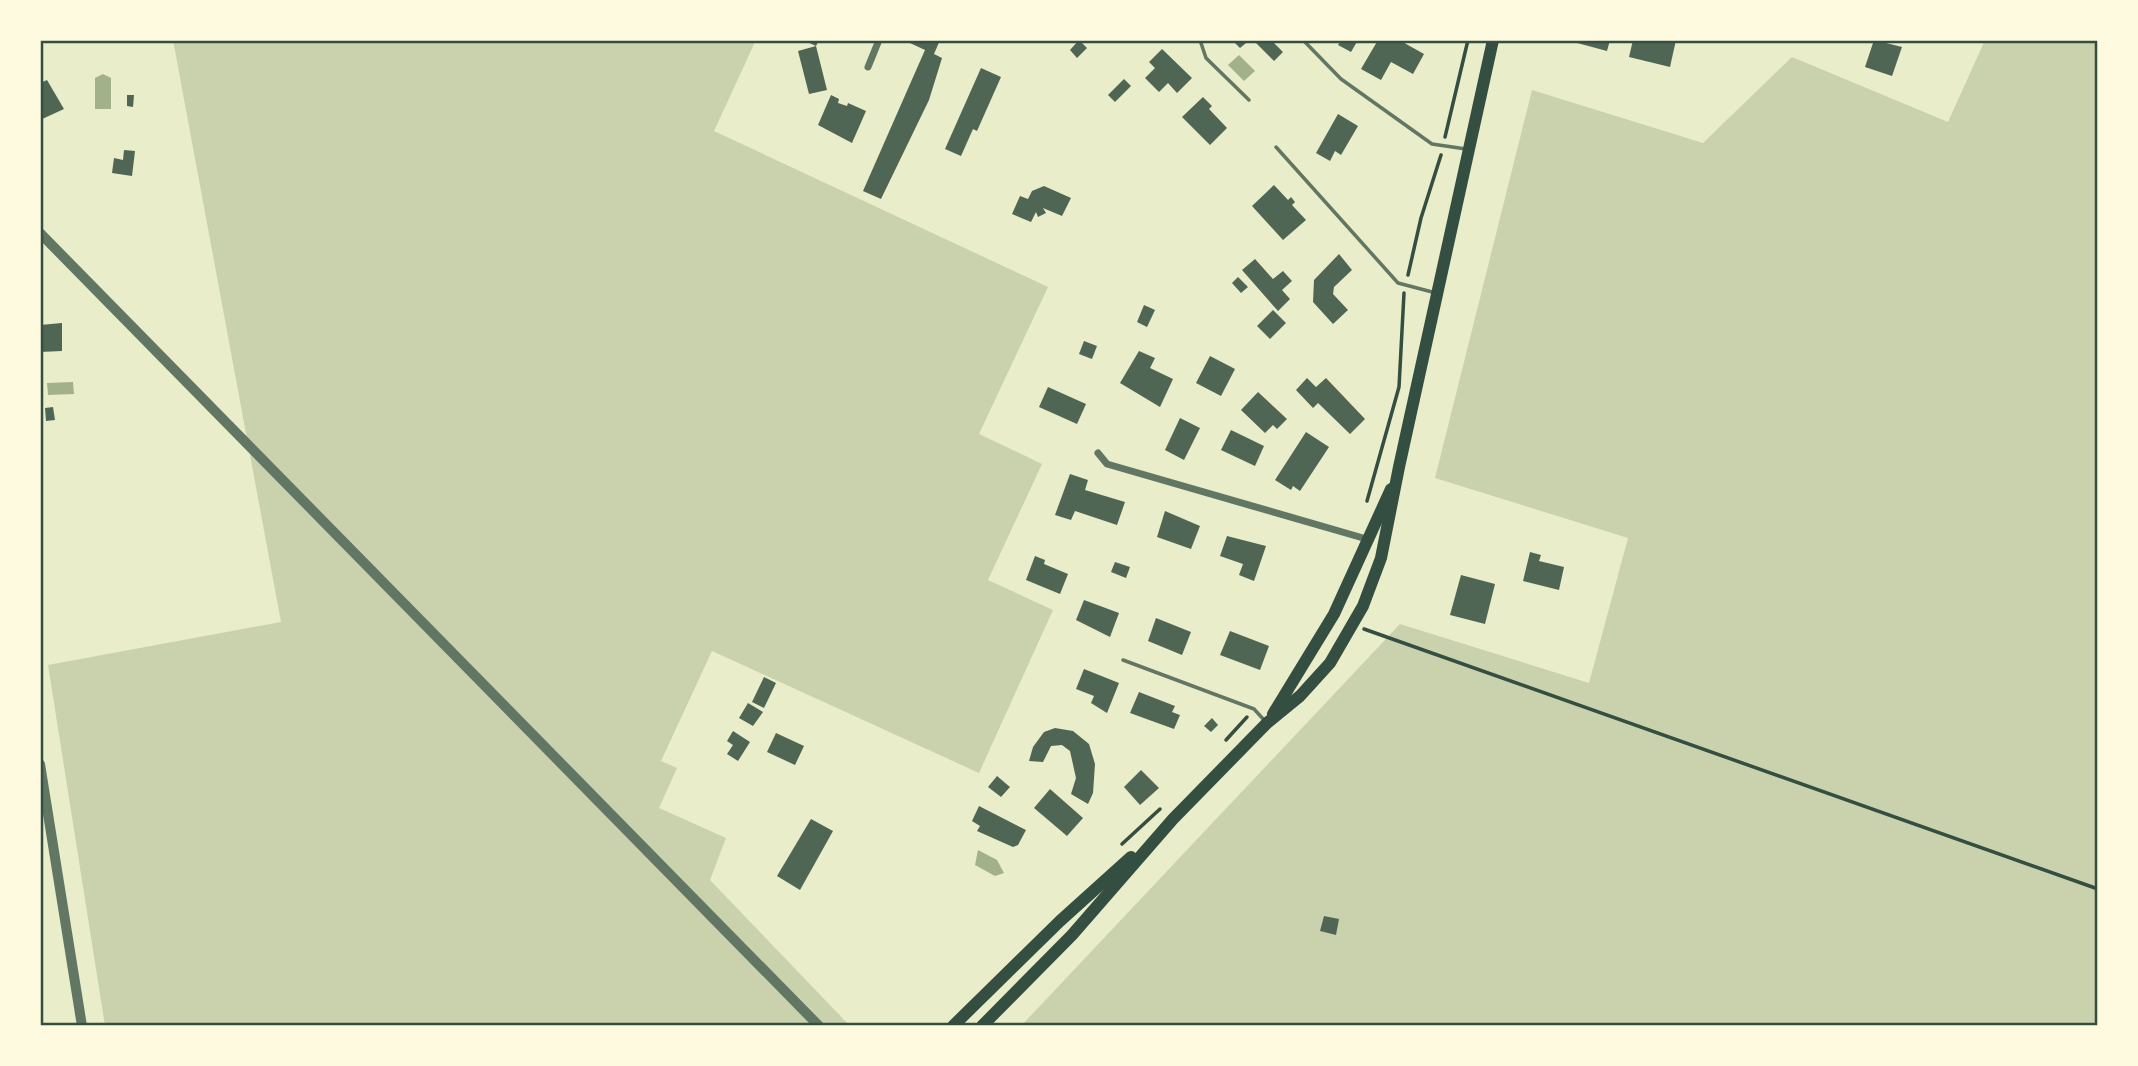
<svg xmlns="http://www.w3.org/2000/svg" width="2138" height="1066" viewBox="0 0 2138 1066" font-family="'Public Sans',sans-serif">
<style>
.green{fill:#cad2ad}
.water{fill:#a3b18a}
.building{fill:#4f6655}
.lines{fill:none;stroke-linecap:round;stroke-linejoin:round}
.path{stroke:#344e41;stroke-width:3.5}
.service{stroke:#617663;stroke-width:3.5}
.minor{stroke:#617663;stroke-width:7}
.tertiary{stroke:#617663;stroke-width:10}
.primary{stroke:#344e41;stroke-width:12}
.neatline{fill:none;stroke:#344e41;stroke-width:2.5}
</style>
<rect width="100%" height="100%" fill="#e9edc9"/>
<g class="green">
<polygon points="173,40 756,40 714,131 1048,287 979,434 1042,464 988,580 1053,610 979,773 712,651 661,761 677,768 659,808 726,838 710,880 850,1026 105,1026 48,665 281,622"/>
<polygon points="1985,40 2098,40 2098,1026 1021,1026 1400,624 1589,683 1628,538 1435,478 1532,90 1703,143 1792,57 1948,122"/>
</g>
<g class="water">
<polygon points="1239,55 1255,71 1244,81 1228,65"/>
<polygon points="103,74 111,78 111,109 95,109 95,78"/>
<polygon points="73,382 74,394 48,395 47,383"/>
<polygon points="978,850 997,860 1004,873 995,876 975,865"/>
</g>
<g class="building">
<polygon points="803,40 819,40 816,46 827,90 809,94 798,51 816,46"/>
<polygon points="911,40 940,40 934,54 942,58 929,100 881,199 863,191 925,50 910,43"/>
<polygon points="1079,40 1087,48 1077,58 1070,50"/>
<polygon points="1232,40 1271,40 1283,52 1274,61 1256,43 1246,43 1240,48"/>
<polygon points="1341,40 1358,40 1351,52 1338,45"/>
<polygon points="1378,40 1399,40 1424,54 1413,74 1391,62 1381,80 1361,69"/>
<polygon points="1566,40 1610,40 1607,51"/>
<polygon points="1633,40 1676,40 1670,67 1629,57"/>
<polygon points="1874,40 1902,47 1892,76 1865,67"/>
<polygon points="1162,49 1192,78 1177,93 1168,83 1159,92 1145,78 1155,68 1149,62"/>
<polygon points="981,68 1001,77 977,131 973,129 961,156 945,149"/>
<polygon points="1124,79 1131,86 1115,102 1108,95"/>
<polygon points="47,80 64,109 40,120 40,83"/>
<polygon points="127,95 134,95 133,107 127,106"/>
<polygon points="831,95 839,99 838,103 847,106 848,103 866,111 852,143 818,125"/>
<polygon points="1203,97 1212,106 1209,109 1227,128 1210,145 1182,117"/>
<polygon points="1338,114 1358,126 1341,155 1335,151 1330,161 1316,153"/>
<polygon points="124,150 135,151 132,176 112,173 114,158 123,160"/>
<polygon points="1274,185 1288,200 1291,197 1295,202 1292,205 1306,220 1283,240 1252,206"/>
<polygon points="1044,186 1071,198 1062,216 1043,208 1046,213 1038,217 1036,212 1031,222 1012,214 1020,196 1028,199 1032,191"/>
<polygon points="1339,254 1352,270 1334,287 1333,294 1348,310 1333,324 1313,302 1314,280"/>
<polygon points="1255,259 1273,279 1283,271 1292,281 1282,290 1290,299 1278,311 1242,270"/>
<polygon points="1238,277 1248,287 1241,293 1232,283"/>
<polygon points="1144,305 1155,310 1147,327 1137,322"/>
<polygon points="1273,310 1286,323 1270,339 1257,326"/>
<polygon points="62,323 62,351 40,352 40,325"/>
<polygon points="1084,341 1097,346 1092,359 1079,354"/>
<polygon points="1139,351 1155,358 1150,368 1173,379 1160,407 1120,383"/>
<polygon points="1210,356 1235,369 1221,396 1196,383"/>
<polygon points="1307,378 1316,387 1326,378 1365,419 1350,434 1318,403 1313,408 1296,390"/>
<polygon points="1048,387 1086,404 1077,424 1039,407"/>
<polygon points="1258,392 1287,419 1277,429 1273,425 1265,433 1241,410"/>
<polygon points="53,407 55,420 46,421 45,408"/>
<polygon points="1180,418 1200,428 1184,460 1165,450"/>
<polygon points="1231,430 1264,446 1255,466 1221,450"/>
<polygon points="1306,432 1329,447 1300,491 1293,486 1291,490 1275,480"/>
<polygon points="1070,474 1088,480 1085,490 1125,502 1117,525 1075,511 1071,520 1055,515"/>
<polygon points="1165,511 1200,526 1191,549 1157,537"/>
<polygon points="1227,536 1266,546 1254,581 1239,575 1243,564 1220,556"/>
<polygon points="1530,552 1541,555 1539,561 1564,567 1559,590 1523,581"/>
<polygon points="1035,556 1045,560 1044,564 1068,574 1060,594 1026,580"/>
<polygon points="1115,562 1130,567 1126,578 1111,572"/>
<polygon points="1461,575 1495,584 1485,624 1450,615"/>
<polygon points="1084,600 1119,613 1110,637 1076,620"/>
<polygon points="1156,618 1191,632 1182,655 1148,641"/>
<polygon points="1230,631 1269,646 1260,670 1220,655"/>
<polygon points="1084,669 1119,683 1107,713 1091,703 1094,696 1076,689"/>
<polygon points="764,677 776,683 764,708 752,702"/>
<polygon points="1139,692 1175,706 1172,712 1180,715 1174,729 1130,713"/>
<polygon points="748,703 763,712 753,726 739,718"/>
<polygon points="1212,718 1218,725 1211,732 1204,726"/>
<polygon points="1055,728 1073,731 1089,744 1095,764 1093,793 1088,804 1071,794 1076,778 1070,751 1062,745 1051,746 1043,762 1029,761 1033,747 1044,732"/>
<polygon points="733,731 750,742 738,761 727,754 733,745 727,741"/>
<polygon points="776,733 804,746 795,765 767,752"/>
<polygon points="1141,770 1159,788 1140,805 1124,787"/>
<polygon points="997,776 1010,787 1001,797 988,787"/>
<polygon points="1050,789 1083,818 1067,836 1034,808"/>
<polygon points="979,806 1026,830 1018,845 1013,847 977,831 980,826 972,821"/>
<polygon points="811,819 833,831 800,890 777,876"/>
<polygon points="1324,916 1339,919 1336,935 1320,931"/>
</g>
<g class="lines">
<g class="path">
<polyline points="1445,137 1468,40"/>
<polyline points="1408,275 1421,218 1441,155"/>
<polyline points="1367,501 1399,387 1404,293"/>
<polyline points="1364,629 2098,889"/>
<polyline points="1226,740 1247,717"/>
<polyline points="1122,844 1160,809"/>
</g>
<g class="service">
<polyline points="1200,40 1206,58 1249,100"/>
<polyline points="1303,40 1341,79 1432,144 1466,149"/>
<polyline points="1276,147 1398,283 1436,293"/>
<polyline points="1123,660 1254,709 1265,721"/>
</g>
<g class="minor">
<polyline points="868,67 879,40"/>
<polyline points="1098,453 1107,464 1370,540"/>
</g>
<g class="tertiary">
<polyline points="40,233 819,1026"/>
<polyline points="40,764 82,1026"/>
</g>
<g class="primary">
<polyline points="1273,714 1334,614 1391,489"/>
<polyline points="953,1026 1060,921 1131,857"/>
<polyline points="982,1026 1072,935 1173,819 1267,723 1300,696 1330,663 1363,606 1381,558 1399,467 1493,40"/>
</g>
</g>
<rect width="2138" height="1066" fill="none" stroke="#fefae0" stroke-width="84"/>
<rect x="42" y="42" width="2054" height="982" class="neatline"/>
</svg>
